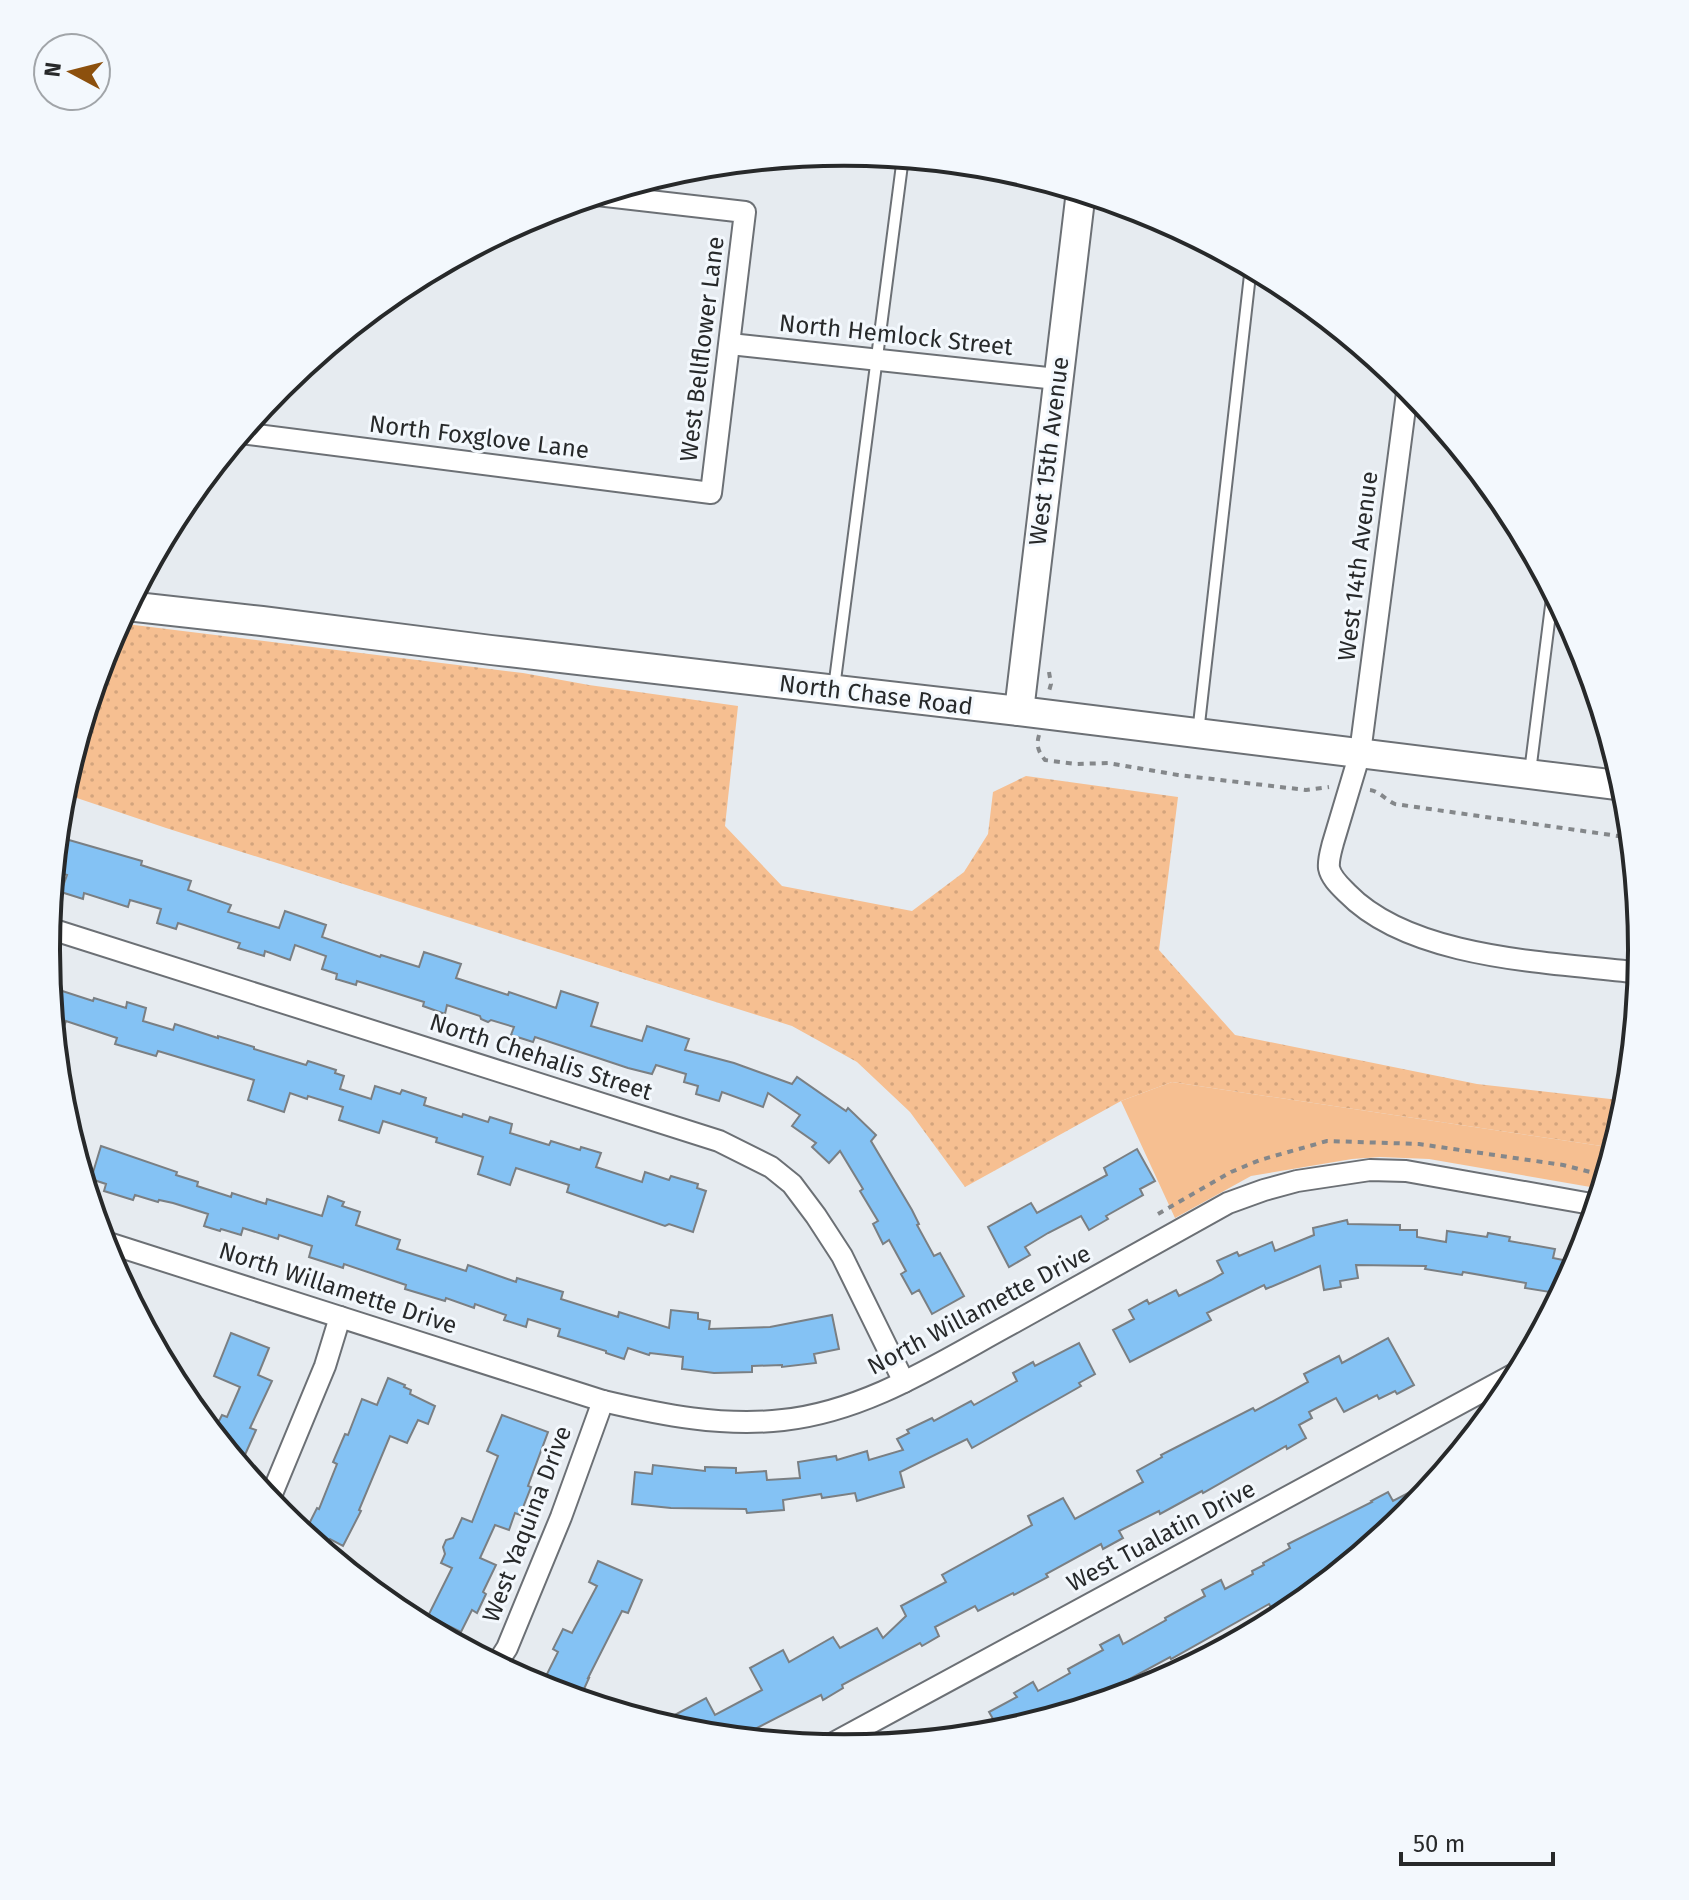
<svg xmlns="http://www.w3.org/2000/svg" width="1689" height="1900" viewBox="0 0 1689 1900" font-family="'Fira Sans',sans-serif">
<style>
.grass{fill:url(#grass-dots)}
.park{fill:#f6bf91}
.building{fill:#84c2f4;stroke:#7a7f83;stroke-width:2}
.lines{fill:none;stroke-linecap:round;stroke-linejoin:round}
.lane-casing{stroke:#6c7075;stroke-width:14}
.street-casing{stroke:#6c7075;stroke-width:24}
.secondary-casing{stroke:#6c7075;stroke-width:32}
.path{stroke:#84878a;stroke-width:4;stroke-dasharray:6 6;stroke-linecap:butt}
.lane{stroke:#fff;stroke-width:10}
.street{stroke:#fff;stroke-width:20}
.secondary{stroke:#fff;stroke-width:28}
.labels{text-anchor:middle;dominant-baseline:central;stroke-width:6;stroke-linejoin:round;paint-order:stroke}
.street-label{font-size:24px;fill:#27292a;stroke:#f3f8fd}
.rim{fill:none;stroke:#27292a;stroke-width:4}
</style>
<defs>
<pattern id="grass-dots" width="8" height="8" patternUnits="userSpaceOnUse" patternTransform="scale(2)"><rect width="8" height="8" fill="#f6bf91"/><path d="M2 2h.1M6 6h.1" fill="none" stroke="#d3a47d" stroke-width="1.8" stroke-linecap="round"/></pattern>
</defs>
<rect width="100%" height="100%" fill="#e6ebf0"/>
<polygon class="grass" points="118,623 523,673 589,685 738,706 725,826 782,886 912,911 964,872 988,834 993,792 1026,776 1178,797 1159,950 1235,1035 1477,1084 1628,1101 1615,1148 1172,1082 1121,1101 965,1187 910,1112 857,1062 792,1026 166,828 62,793 107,644"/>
<polygon class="park" points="1172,1082 1615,1148 1602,1189 1429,1159 1380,1157 1352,1159 1251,1176 1175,1218 1121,1101"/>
<g class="building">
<polygon points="62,838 142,861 141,865 191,881 188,890 231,905 228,912 279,928 285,911 326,925 322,937 380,957 381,955 419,967 424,952 461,964 456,978 508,995 509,992 556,1008 561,991 598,1003 591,1026 642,1041 647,1026 689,1039 685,1050 734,1063 792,1084 797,1077 846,1111 848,1108 876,1135 871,1141 912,1210 919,1224 917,1225 934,1256 940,1253 964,1296 932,1314 919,1290 912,1294 901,1274 906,1271 889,1240 883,1244 873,1224 878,1221 860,1191 863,1189 840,1151 829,1163 812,1147 816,1143 792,1126 800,1115 768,1093 763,1107 722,1092 719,1101 696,1094 698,1086 684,1082 686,1074 656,1065 652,1074 628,1068 535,1037 533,1042 511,1035 514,1027 491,1020 488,1022 481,1019 480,1016 447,1005 445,1014 423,1006 424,1002 357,981 356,985 336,979 337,974 322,969 326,956 295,945 290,960 265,951 264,956 238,948 240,943 178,923 176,929 157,923 161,909 130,900 128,907 84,893 83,899 61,892 67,875 60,873 62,868 54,866"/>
<polygon points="50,987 93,1001 94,998 126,1008 127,1002 146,1008 143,1021 173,1030 175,1024 218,1038 218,1036 254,1047 254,1049 306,1065 308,1061 336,1070 335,1073 344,1076 340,1089 371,1099 375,1086 400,1094 402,1090 426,1098 424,1105 462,1117 463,1114 488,1122 490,1117 512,1124 510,1133 549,1145 551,1141 580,1150 581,1147 601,1153 596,1167 642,1182 645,1172 669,1180 671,1176 698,1184 697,1188 706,1191 693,1232 669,1224 665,1226 567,1192 569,1185 516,1168 510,1185 478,1174 483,1157 436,1142 437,1138 383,1121 379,1133 339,1120 343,1107 308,1096 307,1099 290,1093 284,1112 248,1100 254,1080 158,1051 156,1056 115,1044 117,1038 66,1021 56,1050"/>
<polygon points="101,1146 177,1172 176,1175 198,1182 197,1186 231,1197 232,1193 266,1204 267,1199 322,1216 328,1196 344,1202 342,1206 360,1212 356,1225 400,1240 397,1249 466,1271 468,1265 516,1282 517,1278 563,1292 561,1299 618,1317 619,1312 669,1328 671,1310 698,1313 698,1319 710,1321 709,1329 770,1327 832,1315 839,1349 814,1354 816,1363 782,1367 782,1365 752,1366 752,1372 714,1373 682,1369 683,1357 650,1353 649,1355 628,1348 624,1359 606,1353 606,1351 558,1336 560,1329 528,1319 526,1327 504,1320 506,1315 475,1304 474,1308 446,1298 445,1301 405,1289 406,1285 344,1264 343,1268 309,1257 312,1246 279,1235 278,1239 243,1228 241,1235 221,1229 220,1231 204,1226 208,1214 173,1203 159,1200 158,1202 135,1195 133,1200 104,1191 106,1184 91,1179"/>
<polygon points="1137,1149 1155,1181 1140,1189 1143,1195 1106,1216 1108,1219 1089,1230 1081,1216 1048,1233 1025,1247 1030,1255 1009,1267 988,1227 1031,1203 1037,1213 1107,1175 1104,1168"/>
<polygon points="1347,1220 1348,1224 1400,1225 1400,1230 1417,1230 1417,1237 1446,1242 1447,1231 1487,1237 1488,1233 1510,1237 1509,1241 1555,1249 1553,1258 1578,1263 1562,1294 1525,1288 1526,1283 1463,1272 1462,1275 1425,1269 1426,1266 1356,1265 1358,1278 1340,1281 1341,1287 1324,1290 1320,1266 1266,1289 1264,1285 1207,1313 1211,1320 1130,1362 1113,1330 1134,1319 1129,1310 1147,1300 1149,1304 1176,1290 1179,1296 1211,1280 1223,1273 1217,1261 1237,1252 1239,1256 1272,1242 1275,1251 1314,1235 1313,1228"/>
<polygon points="231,1333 269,1348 258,1375 272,1381 250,1428 256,1430 240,1466 193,1409 219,1421 222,1415 227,1417 240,1387 214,1376"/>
<polygon points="1388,1338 1414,1385 1397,1394 1395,1391 1379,1399 1377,1395 1344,1412 1336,1398 1309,1412 1312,1418 1299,1425 1306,1438 1287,1449 1286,1446 1203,1493 1202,1491 1160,1514 1159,1511 1119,1531 1123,1538 1103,1549 1101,1544 1046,1574 1048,1577 1014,1595 1013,1593 978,1611 975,1606 935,1627 939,1636 922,1646 920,1643 842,1685 843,1688 823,1700 821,1695 755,1729 760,1740 688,1733 678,1730 671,1717 706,1698 715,1715 762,1690 750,1668 783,1650 789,1662 833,1637 840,1648 877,1628 883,1638 906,1616 901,1606 946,1582 942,1575 1032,1525 1028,1516 1063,1498 1075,1519 1143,1482 1137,1471 1162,1457 1161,1455 1253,1408 1255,1411 1308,1382 1304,1374 1339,1356 1342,1363"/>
<polygon points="1079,1343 1095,1374 1079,1383 1081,1386 972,1448 967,1439 900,1472 904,1487 857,1501 855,1493 822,1498 821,1494 783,1500 784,1510 747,1513 746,1509 671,1508 632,1504 635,1472 652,1474 653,1465 705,1471 705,1467 736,1468 736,1473 766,1471 767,1480 800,1478 798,1462 836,1456 837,1460 867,1451 869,1460 903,1450 897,1439 909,1433 907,1430 932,1418 934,1421 971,1401 974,1405 1017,1381 1013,1373 1033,1362 1035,1366"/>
<polygon points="388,1378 405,1385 404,1387 411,1390 410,1394 435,1406 428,1424 418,1420 407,1443 390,1436 359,1510 361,1511 343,1546 330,1539 326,1547 304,1534 317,1508 319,1509 337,1464 333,1462 345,1434 348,1435 362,1399 377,1405"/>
<polygon points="502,1415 548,1432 528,1486 531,1487 520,1515 515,1513 509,1530 495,1525 480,1558 496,1565 483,1592 486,1594 477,1613 472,1610 461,1632 428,1616 452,1568 441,1563 445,1554 443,1547 446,1540 453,1538 462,1518 472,1522 498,1456 487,1451"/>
<polygon points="1441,1476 1409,1515 1320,1587 1308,1594 1309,1597 1288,1614 1278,1619 1269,1604 1171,1659 1170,1657 1113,1688 1118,1697 1001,1733 989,1712 1017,1697 1014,1693 1033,1682 1038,1691 1070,1673 1068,1669 1103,1650 1100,1645 1119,1635 1123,1644 1166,1620 1165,1618 1205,1596 1202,1590 1221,1580 1225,1589 1253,1574 1252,1571 1264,1565 1263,1563 1290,1548 1288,1544 1372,1502 1371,1501 1388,1492 1393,1501"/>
<polygon points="598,1561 642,1580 628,1613 622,1611 588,1678 589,1678 579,1700 546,1690 550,1681 545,1678 558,1652 553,1649 563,1629 572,1633 597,1586 589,1582"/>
</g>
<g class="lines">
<g class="lane-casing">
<g id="lane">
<polyline points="834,688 903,157"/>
<polyline points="1198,733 1251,266"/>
<polyline points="1530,772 1553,590"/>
</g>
</g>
<g class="street-casing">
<g id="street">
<polyline points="730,344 1057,379"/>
<path d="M 1408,385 L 1360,753 L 1333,843 C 1331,851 1328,860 1329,868 C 1331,878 1340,886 1347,893 C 1412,960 1552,962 1641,973"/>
<polyline points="241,433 711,493 745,212 597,195"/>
<polyline points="48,928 719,1141 771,1167 792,1184 816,1216 842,1256 904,1382"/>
<path d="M 102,1241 L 603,1401 C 662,1415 723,1427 783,1420 C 867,1411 939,1363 1011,1324 C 1083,1284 1156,1243 1228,1203 L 1264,1190 L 1297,1181 L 1370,1170 L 1406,1171 L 1597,1205"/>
<polyline points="269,1501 325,1366 340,1317"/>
<polyline points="496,1665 507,1648 561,1517 603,1401"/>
<polyline points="826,1747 1520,1371"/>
</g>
</g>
<g class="secondary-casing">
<g id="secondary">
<polyline points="127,606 262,621 491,650 1019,711 1625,786"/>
<polyline points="1019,711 1081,191"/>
</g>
</g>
<g class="path">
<polyline points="1049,672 1051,684 1049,691"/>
<path d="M 1039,735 C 1036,746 1038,751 1045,760 L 1076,764 L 1108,763 L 1178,775 L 1306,790 L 1329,787"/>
<path d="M 1370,790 C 1379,791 1386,800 1395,804 L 1632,838"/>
<polyline points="1158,1214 1231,1172 1260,1160 1327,1141 1419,1144 1563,1165 1606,1176"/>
</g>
<use href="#lane" class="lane"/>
<use href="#street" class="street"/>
<use href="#secondary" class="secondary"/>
</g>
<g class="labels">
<g class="street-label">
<text transform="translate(896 335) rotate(6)">North Hemlock Street</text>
<text transform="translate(702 349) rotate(-83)">West Bellflower Lane</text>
<text transform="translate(479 437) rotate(7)">North Foxglove Lane</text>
<text transform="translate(1049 451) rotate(-83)">West 15th Avenue</text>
<text transform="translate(1358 566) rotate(-83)">West 14th Avenue</text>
<text transform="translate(876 695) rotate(7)">North Chase Road</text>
<text transform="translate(541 1057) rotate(18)">North Chehalis Street</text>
<text transform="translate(338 1288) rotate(18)">North Willamette Drive</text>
<text transform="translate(979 1310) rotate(-28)">North Willamette Drive</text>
<text transform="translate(527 1524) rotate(-69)">West Yaquina Drive</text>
<text transform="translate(1161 1536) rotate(-28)">West Tualatin Drive</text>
</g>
</g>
<path d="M0 0H1689V1900H0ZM60 950a784 784 0 1 1 1568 0a784 784 0 1 1-1568 0Z" fill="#f3f8fd" fill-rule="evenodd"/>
<path class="rim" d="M60 950a784 784 0 1 1 1568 0a784 784 0 1 1-1568 0Z"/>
<g transform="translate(72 72) rotate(277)"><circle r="38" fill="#f3f8fd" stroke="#a1a5a9" stroke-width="2"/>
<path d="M0-6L14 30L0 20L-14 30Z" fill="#8c500d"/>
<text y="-12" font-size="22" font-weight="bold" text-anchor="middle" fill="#27292a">N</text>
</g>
<path d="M1401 1852v12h152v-12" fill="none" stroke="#27292a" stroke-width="4"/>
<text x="1413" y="1852" font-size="24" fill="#27292a" stroke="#f3f8fd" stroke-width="6" paint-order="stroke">50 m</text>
</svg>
